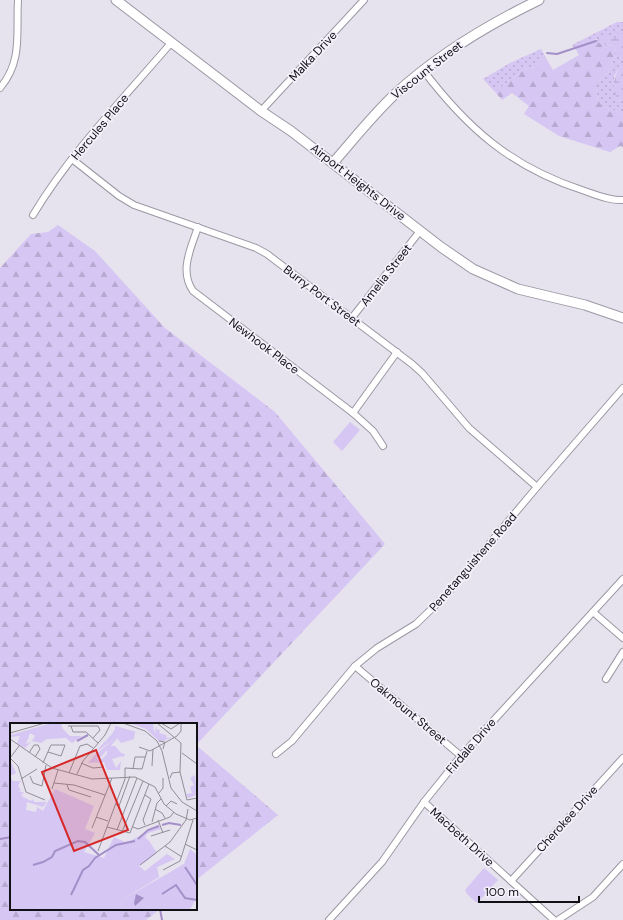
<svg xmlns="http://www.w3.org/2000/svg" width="623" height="920" viewBox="0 0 623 920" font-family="'DM Sans',sans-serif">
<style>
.grass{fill:url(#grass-dots)}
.forest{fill:url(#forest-firs)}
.wetland{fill:url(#wetland-marsh)}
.park{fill:#d6c6f3}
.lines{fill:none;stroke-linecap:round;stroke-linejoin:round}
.stream{stroke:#a48fc8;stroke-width:2}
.street-casing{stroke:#9b98a3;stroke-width:8}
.secondary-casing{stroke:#9b98a3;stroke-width:11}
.street{stroke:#fff;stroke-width:6}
.secondary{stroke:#fff;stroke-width:9}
.labels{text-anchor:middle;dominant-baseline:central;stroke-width:3.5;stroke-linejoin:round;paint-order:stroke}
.street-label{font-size:12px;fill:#111014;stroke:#f4f0fc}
.inset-river{fill:none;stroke:#a48fc8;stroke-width:2}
.inset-road{fill:none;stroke:#918e97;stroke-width:1}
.view{fill:#d62828;fill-opacity:0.15;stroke:#d62828;stroke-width:2}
.inset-edge{fill:none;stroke:#111014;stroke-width:2}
</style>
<defs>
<pattern id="grass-dots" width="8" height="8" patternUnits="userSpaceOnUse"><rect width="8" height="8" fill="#d6c6f3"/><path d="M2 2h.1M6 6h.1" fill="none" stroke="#b7a9cf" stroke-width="1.8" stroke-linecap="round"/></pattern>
<pattern id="forest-firs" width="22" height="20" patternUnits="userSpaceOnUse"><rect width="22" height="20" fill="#d6c6f3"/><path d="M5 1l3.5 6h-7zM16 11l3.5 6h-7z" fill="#b7a9cf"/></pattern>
<pattern id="wetland-marsh" width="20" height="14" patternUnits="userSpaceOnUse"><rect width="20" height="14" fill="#d6c6f3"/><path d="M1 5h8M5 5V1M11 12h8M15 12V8" fill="none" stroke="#b7a9cf"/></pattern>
</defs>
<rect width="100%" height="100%" fill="#e6e2ee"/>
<g class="grass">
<polygon points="617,22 623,22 623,34 584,42 576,50 572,45"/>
<polygon points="601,44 613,46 623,61 623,64 620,64 614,77 618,100 623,101 623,114 602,106 598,100 596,87 600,79 608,73 615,56 606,46"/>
<polygon points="541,49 546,58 535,67 524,69 495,92 483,79 510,63"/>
</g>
<g class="forest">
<polygon points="593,39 613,49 615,56 608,73 600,79 596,87 598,100 602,106 623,114 623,147 620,146 610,152 559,136 524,114 529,106 512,93 502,100 495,92 524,69 535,67 546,58 553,70 579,55 576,50 584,42"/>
<polygon points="58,225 95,251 165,328 275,412 385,544 196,745 278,815 196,880 196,724 11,724 11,909 160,909 146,920 0,920 0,268 31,234 48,232"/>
</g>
<g class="wetland">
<polygon points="620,33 623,34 623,61 613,46 601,44 596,41 601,37"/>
<path d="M 620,64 L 623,64 L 623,101 L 618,100 C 610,86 615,78 620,64 Z"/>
</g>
<g class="park">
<polygon points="350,422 360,430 342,451 333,442"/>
<polygon points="484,868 498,880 477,903 468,895 465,890"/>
</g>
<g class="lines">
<g class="stream">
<polyline points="547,53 557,54 596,41"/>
<polyline points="0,839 11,837"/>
<polyline points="160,909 162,920"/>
</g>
<g class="street-casing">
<g id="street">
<path d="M 423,70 C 467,128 511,167 582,190 C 594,194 610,201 623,200"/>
<path d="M 0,88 C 23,61 16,33 18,0"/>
<polyline points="261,111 364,0"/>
<polyline points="72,159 119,196 134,205 256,248 267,254 412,364 422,373 469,428 537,487"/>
<path d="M 33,215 C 71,152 124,98 171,43"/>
<path d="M 198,227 C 191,248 179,271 193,291 L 353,413 L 373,431 L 383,446"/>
<polyline points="351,319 420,231"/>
<polyline points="353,413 397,352"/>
<polyline points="593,612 623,638"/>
<polyline points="355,666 461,756"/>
<polyline points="606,679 623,652"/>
<polyline points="276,754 292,741 355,666 377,648 416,624 447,594 537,487 623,388"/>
<polyline points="424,802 554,920"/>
<polyline points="511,881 623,758"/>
<polyline points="329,920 382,862 424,802 461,756 623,579"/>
<polyline points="558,920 593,897 623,864"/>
</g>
</g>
<g class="secondary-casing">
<g id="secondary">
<polyline points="116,0 261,111 291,131 441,247 473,269 518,289 585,305 623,318"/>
<path d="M 333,163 C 353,140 372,116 394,95 C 437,55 487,25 539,0"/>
</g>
</g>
<use href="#street" class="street"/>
<use href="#secondary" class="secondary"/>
</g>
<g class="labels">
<g class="street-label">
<text transform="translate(313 56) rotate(-47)">Malka Drive</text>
<text transform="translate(427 70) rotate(-38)">Viscount Street</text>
<text transform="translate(100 127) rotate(-50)">Hercules Place</text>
<text transform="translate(358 182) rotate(38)">Airport Heights Drive</text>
<text transform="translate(386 275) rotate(-52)">Amelia Street</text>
<text transform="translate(322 296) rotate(37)">Burry Port Street</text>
<text transform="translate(264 346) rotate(37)">Newhook Place</text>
<text transform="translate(473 562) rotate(-49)">Penetanguishene Road</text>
<text transform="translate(408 711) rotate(40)">Oakmount Street</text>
<text transform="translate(471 746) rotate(-49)">Firdale Drive</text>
<text transform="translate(567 819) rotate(-48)">Cherokee Drive</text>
<text transform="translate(462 837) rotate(42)">Macbeth Drive</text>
</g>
</g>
<g transform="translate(10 723)">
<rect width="187" height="187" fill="#e6e2ee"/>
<path d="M 180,126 L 187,132 L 187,173 L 180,187 L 111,187 L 112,177 L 174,141 Z" fill="#d6c6f3"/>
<path d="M 41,0 L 53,0 L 51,2 L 53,6 L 60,13 L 72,13 L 62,20 L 56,15 L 37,16 L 31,20 L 22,18 L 25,13 L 20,10 L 16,21 L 21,19 L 15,25 L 7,21 L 10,13 L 0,14 L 1,12 ZM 120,0 L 143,1 L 144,8 L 146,10 L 145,6 L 148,2 L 146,6 L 150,7 L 149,10 L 156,12 L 157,15 L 163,14 L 150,19 L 136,6 ZM 101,2 L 102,2 L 137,12 L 125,9 L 124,16 L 111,20 L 107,15 L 112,6 L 105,8 L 105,3 ZM 103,10 L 103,17 L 86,29 L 95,18 L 97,20 L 96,17 ZM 100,23 L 105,23 L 111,30 L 115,31 L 113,35 L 113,33 L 102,36 L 106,45 L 111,38 L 110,47 L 97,47 L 94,39 L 78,40 L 85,32 L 88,37 L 92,36 L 97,31 L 97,25 ZM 0,37 L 6,50 L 0,53 L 3,58 L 11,58 L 8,62 L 11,68 L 8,68 L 15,70 L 11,71 L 13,74 L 21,78 L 23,76 L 24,79 L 37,79 L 33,84 L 7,76 L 17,79 L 16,87 L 26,89 L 27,84 L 33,88 L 45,66 L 84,83 L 75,106 L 85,110 L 74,129 L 94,135 L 104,114 L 115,119 L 122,117 L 149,102 L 151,106 L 138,110 L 135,114 L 139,118 L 124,124 L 129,143 L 135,148 L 157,131 L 165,136 L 147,144 L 149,154 L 112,177 L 111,187 L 0,187 ZM 185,52 L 187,72 L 178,75 L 176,71 L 182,70 L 180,64 L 184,62 L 180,55 Z" fill="#d6c6f3"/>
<path d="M 109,6 L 112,6 L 106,17 L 89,36 L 85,32 L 103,17 L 103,8 Z" fill="#d6c6f3"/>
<path d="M 139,118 L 147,130 L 138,137 L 127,144 L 114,134 L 124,124 Z" fill="#d6c6f3"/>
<path d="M 126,171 L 134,175 L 125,183 L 124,180 Z" fill="#a48fc8"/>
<path class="inset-river" d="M 67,18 L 78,12M 152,102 L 159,100 L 171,102M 128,116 L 138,107 L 149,103M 23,142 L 33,139 L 42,134 L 45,128 L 68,118 L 75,119 L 89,132M 175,144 L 187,162M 152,171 L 166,162 L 175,175 L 187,177M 61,172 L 73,147 L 79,143 L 85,135 L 106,122 L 125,118"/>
<path class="inset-road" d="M 113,0 L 135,8 L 147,18 L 152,28 L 161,65 L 172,79 L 187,88M 147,0 L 171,20 L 170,49 L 177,77 L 187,75M 151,0 L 161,6 L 170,0M 58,3 L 88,3 L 90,7 L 83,15M 61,3 L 63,9 L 76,9 L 88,20M 0,10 L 35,0M 0,16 L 42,45 L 82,56 L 125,54 L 145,64 L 154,81 L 166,91 L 180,97 L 187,95M 149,18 L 155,19 L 153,26M 9,23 L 0,35 L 8,43 L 16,69 L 35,77M 129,24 L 140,28 L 167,13 L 171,8 L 171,0M 19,30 L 24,22 L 28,22 L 30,26 L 25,34M 172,30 L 187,41M 33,40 L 40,24 L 41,22 L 55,22 L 51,33 L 38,29M 71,40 L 83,45 L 94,44M 142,43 L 143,26M 123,46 L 125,34 L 135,34M 59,50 L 70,23 L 77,21 L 83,25M 67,51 L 73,38 L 95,12 L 101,0M 20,53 L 23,60 L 32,63 L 36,42M 160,55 L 162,50 L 170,49M 11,56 L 27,46M 44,60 L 64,62 L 95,72M 57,62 L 59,67 L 81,74M 42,66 L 48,47M 149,70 L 153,65 L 153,55M 105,81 L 109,83 L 120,53M 156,83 L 161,78 L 167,81M 145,86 L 152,90 L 155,95M 86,94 L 98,98M 148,97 L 153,110M 142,99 L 147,80 L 151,76M 135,102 L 133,97 L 141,76 L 135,72M 97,104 L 120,110 L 139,61M 123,104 L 128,106 L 160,94 L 164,89M 82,105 L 102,55M 107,107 L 127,55M 112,109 L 133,58M 141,113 L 160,107M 175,121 L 187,127M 155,123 L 172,134M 88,128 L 115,56 L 115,45 L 132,46 L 137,28M 130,142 L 160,119 L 176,97 L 178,86M 153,147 L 170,138 L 183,97"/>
<path class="view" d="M 86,27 L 118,107 L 64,128 L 32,49 Z"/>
<rect width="187" height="187" class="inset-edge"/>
</g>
<path d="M479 896v6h100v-6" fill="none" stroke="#111014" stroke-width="2"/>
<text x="485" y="896" font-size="12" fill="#111014" stroke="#f4f0fc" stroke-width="3" paint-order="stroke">100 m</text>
</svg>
